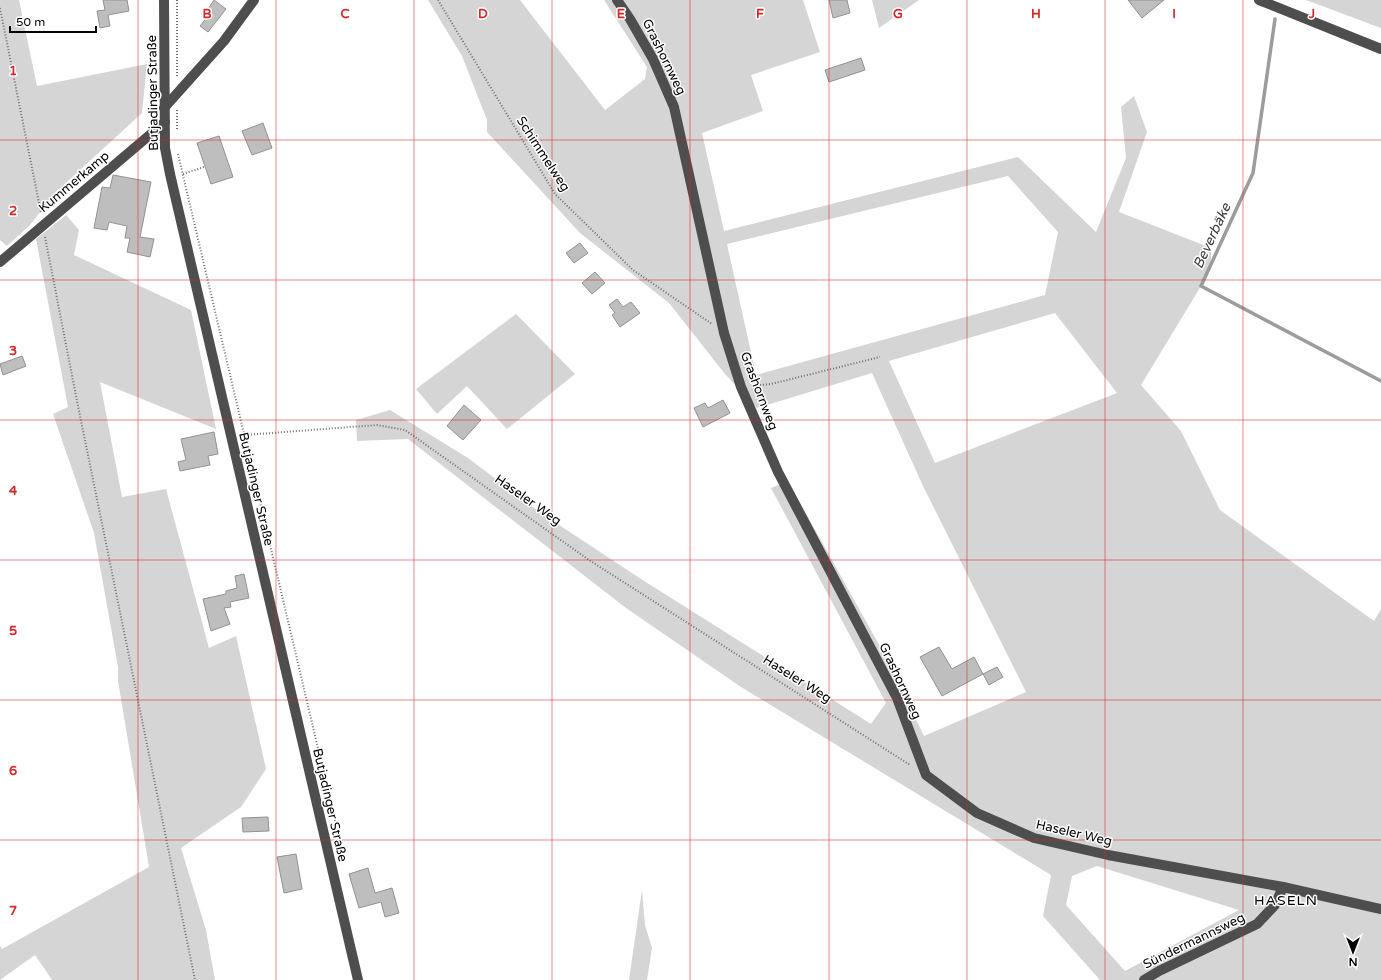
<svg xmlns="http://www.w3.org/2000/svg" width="1381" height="980" viewBox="0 0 1381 980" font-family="'Varela Round',sans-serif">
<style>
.green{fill:#d5d5d5;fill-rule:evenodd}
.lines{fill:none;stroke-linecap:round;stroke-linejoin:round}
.stream{stroke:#9c9c9c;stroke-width:3.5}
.building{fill:#bebebe;stroke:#929292}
.path{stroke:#707070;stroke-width:2;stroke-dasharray:1 2;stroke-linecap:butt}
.minor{stroke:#4e4e4e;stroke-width:10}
.grid{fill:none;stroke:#d62828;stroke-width:1;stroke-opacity:0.55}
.labels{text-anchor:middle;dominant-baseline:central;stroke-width:3;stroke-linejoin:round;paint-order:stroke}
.street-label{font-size:13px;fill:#000;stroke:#fff}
.water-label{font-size:14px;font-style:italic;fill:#3d3d3d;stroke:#fff}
.neighbourhood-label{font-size:14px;letter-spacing:1px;fill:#000;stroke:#fff}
.grid-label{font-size:13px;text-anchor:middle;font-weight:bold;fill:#d62828;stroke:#fff;stroke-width:3;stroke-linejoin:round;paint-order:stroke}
</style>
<rect width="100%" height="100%" fill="#fff"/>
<g class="green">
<polygon points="0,0 19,0 37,86 147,64 142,113 56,192 29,226 7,246 0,240"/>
<path d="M 428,0 L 520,0 L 605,110 L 645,79 L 647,67 L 604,0 L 803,0 L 820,52 L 751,75 L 763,111 L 702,133 L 724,231 L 1018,157 L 1096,232 L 1126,158 L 1121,107 L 1134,96 L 1147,132 L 1119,212 L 1211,248 L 1211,260 L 1201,286 L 1141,385 L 1181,431 L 1220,510 L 1374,621 L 1381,609 L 1381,980 L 1100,980 L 1043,916 L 1051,875 L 741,687 L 626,608 L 408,439 L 357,441 L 356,420 L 390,410 L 468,458 L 538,511 L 641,579 L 871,724 L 886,703 L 771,488 L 788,481 L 882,650 L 924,736 L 1026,692 L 923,486 L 872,373 L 757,408 L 725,374 L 669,303 L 580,233 L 487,132 L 487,120 L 462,56 ZM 1008,176 L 1058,232 L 1045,295 L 756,375 L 727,244 ZM 1055,313 L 1117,393 L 935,463 L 889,361 ZM 1097,866 L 1239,910 L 1125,971 L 1066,905 L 1072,876 Z"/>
<polygon points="872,0 919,0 879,28"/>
<polygon points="1306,0 1381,0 1381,28"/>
<polygon points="66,215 79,230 74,255 191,310 216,429 100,382 122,497 166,489 209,648 236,636 266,769 241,807 181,848 206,930 215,980 52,980 35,955 0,980 0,946 2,949 149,867 118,681 118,667 94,533 53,414 68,407 36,239"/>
<polygon points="516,314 575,374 507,429 467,386 437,414 416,389"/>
<polygon points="642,890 645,925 652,948 647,980 629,980"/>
</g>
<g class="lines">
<polyline class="stream" points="1275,19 1253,173 1201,286 1381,381"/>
</g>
<g class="building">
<polygon points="103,0 127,0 129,11 108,15 110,26 100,28 97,11 105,10"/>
<polygon points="214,0 226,9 208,32 200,26 211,12 208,9"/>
<polygon points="829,0 847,0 850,13 833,18"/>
<polygon points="1128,0 1164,0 1142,18"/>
<polygon points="861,58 865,70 829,82 825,70"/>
<polygon points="263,123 272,148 252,155 242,131"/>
<polygon points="219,136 233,177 211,184 197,143"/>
<polygon points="113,175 151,182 140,237 154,239 150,257 127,252 130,238 125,238 127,226 109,222 107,230 94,228 102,187 110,188"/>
<polygon points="580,243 588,253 574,263 566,253"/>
<polygon points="595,272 605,283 592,294 582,283"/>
<polygon points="617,299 623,307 631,302 640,313 620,327 612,315 615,313 609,305"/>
<polygon points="22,356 26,366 3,375 0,364"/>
<polygon points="723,400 730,413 703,427 694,408 705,403 708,408"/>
<polygon points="464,405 481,420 463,440 447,426"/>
<polygon points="214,432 218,454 208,456 210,465 180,471 178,462 186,460 181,439"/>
<polygon points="244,574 249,598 230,602 231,607 224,608 230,624 211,631 203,599 226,594 226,591 237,588 235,576"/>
<polygon points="939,647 952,669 974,657 983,674 942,696 920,657"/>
<polygon points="997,667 1003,677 989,685 983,674"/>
<polygon points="268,817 269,831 243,832 242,818"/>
<polygon points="296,854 302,889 284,893 277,857"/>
<polygon points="368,868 375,893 392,888 399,913 385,917 381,902 359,908 349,874"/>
</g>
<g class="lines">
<g class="path">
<polyline points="177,0 177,77"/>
<polyline points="438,0 555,194 633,270 712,324"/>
<polyline points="0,8 41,213"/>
<polyline points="177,129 177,110"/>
<polyline points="178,154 341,846 340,854"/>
<polyline points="183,174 204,167"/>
<polyline points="45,237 77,401 195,980"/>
<polyline points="751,386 771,384 880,357"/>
<polyline points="245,435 377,425 405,430 589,560 910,765"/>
</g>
<g class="minor">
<polyline points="164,0 165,148 170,174 358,980"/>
<polyline points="617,0 630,19 653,59 674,107 724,333 741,387 778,472 897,698 926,775 977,813 1034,838 1108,855 1283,887 1381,909"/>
<polyline points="1259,0 1381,49"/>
<polyline points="164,108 224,41 254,0"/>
<polyline points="0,262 165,122"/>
<polyline points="1144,980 1159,971 1257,924 1275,905 1283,887"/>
</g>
</g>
<path class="grid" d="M 138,0 L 138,980M 276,0 L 276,980M 414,0 L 414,980M 552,0 L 552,980M 690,0 L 690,980M 829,0 L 829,980M 967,0 L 967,980M 1105,0 L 1105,980M 1243,0 L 1243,980M 0,140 L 1381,140M 0,280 L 1381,280M 0,420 L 1381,420M 0,560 L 1381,560M 0,700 L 1381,700M 0,840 L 1381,840"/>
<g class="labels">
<g class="street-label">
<text transform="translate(664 57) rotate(64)">Grashornweg</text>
<text transform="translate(153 93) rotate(-91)">Butjadinger Straße</text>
<text transform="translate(543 154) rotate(57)">Schimmelweg</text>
<text transform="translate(74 182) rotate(-40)">Kummerkamp</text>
<text transform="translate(759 391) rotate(69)">Grashornweg</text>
<text transform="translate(256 489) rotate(77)">Butjadinger Straße</text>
<text transform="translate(528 500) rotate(35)">Haseler Weg</text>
<text transform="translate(797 679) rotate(32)">Haseler Weg</text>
<text transform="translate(900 681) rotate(65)">Grashornweg</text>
<text transform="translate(330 805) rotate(77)">Butjadinger Straße</text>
<text transform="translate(1074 833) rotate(13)">Haseler Weg</text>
<text transform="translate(1194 941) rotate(-26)">Sündermannsweg</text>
</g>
<g class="water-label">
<text transform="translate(1212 236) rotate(-65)">Beverbäke</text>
</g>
<g class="neighbourhood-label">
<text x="1286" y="900">HASELN</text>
</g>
</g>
<g class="grid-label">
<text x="207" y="18">B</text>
<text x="345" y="18">C</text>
<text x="483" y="18">D</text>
<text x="621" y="18">E</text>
<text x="760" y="18">F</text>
<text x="898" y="18">G</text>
<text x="1036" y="18">H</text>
<text x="1174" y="18">I</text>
<text x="1312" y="18">J</text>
<text x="13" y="75">1</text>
<text x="13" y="215">2</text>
<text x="13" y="355">3</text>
<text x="13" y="495">4</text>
<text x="13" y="635">5</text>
<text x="13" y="775">6</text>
<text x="13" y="915">7</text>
</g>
<g transform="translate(1353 952) rotate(180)" stroke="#ffffff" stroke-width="3" paint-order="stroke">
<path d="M0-3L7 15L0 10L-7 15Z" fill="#000000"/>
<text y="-6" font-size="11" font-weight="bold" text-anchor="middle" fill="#000000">N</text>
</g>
<path d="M10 26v6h86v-6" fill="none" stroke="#000000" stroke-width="2"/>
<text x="16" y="26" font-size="12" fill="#000000" stroke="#ffffff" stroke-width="3" paint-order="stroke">50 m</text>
</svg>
